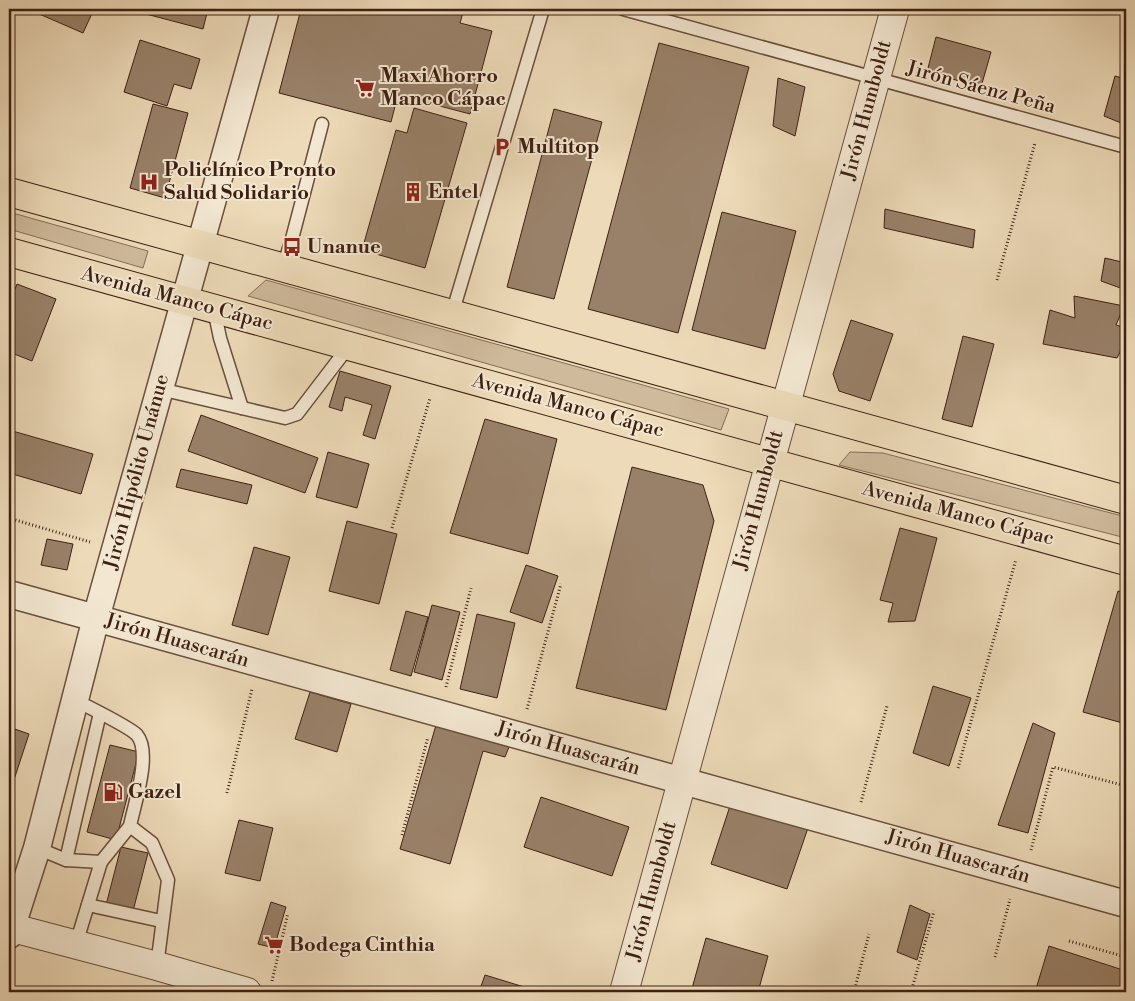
<svg xmlns="http://www.w3.org/2000/svg" width="1135" height="1001" viewBox="0 0 1135 1001" font-family="'Libre Bodoni',serif">
<style>
.green{fill:#cfba9c;stroke:#866d58}
.building{fill:#998169;stroke:#3e2013}
.lines{fill:none;stroke-linecap:round;stroke-linejoin:round}
.service-casing{stroke:#6a4e3c;stroke-width:15}
.minor-casing{stroke:#6a4e3c;stroke-width:29}
.tertiary-casing{stroke:#6a4e3c;stroke-width:30}
.primary-casing{stroke:#3e2013;stroke-width:30}
.path{stroke:#3e2013;stroke-width:3;stroke-dasharray:1 2.5;stroke-linecap:butt}
.service{stroke:#f3e7d1;stroke-width:12}
.minor{stroke:#f3e7d1;stroke-width:26}
.tertiary{stroke:#f3e7d1;stroke-width:28}
.primary{stroke:#eddab8;stroke-width:28}
.labels{text-anchor:middle;dominant-baseline:central;stroke-width:4;stroke-linejoin:round;paint-order:stroke}
.poi-label{font-size:20px;font-weight:bold;fill:#3e2013;stroke:#f3e7d1;text-anchor:start}
.street-label{font-size:20px;fill:#3e2013;stroke:#f3e7d1}
</style>
<rect width="100%" height="100%" fill="#eddab8"/>
<filter id="stains"><feTurbulence type="fractalNoise" baseFrequency=".004" numOctaves="4"/><feColorMatrix values="0 0 0 0 .2 0 0 0 0 .09 0 0 0 0 .02 0 0 0 .5 -.17"/></filter>
<radialGradient id="worn" r=".72"><stop offset=".6" stop-color="#630" stop-opacity="0"/><stop offset="1" stop-color="#630" stop-opacity=".3"/></radialGradient>
<g class="green">
<polygon points="9,212 148,251 143,268 9,229"/>
<polygon points="266,280 729,409 721,430 248,296"/>
<polygon points="850,452 883,453 1126,517 1126,538 839,465"/>
</g>
<g class="building">
<polygon points="31,9 94,9 83,33 30,10"/>
<polygon points="148,9 208,9 203,29 146,14"/>
<polygon points="301,9 464,9 460,23 492,31 470,114 398,95 391,122 279,93"/>
<polygon points="936,37 991,52 981,87 927,72"/>
<polygon points="140,40 200,59 191,89 174,84 167,106 124,92"/>
<polygon points="659,43 749,67 678,333 588,309"/>
<polygon points="1115,76 1126,79 1126,125 1104,116"/>
<polygon points="778,78 805,87 795,136 773,126"/>
<polygon points="153,104 188,113 165,198 130,188"/>
<polygon points="414,108 467,123 425,268 362,250 396,130 407,133"/>
<polygon points="554,109 602,122 554,299 507,287"/>
<polygon points="885,209 975,230 973,248 884,228"/>
<polygon points="722,212 796,231 765,349 692,330"/>
<polygon points="1105,258 1126,263 1126,290 1101,281"/>
<polygon points="17,284 56,299 32,361 9,352 9,305"/>
<polygon points="1074,296 1124,306 1116,325 1126,328 1126,340 1117,358 1043,344 1050,310 1075,318"/>
<polygon points="851,320 893,334 870,401 839,391 833,374"/>
<polygon points="963,336 994,344 972,427 942,419"/>
<polygon points="340,371 391,386 375,439 363,435 372,405 345,397 342,411 329,407"/>
<polygon points="201,415 318,458 305,493 188,451"/>
<polygon points="485,419 557,439 528,554 450,533"/>
<polygon points="9,430 93,454 81,494 9,473"/>
<polygon points="328,452 369,464 357,508 316,497"/>
<polygon points="632,467 703,485 714,521 666,710 576,688"/>
<polygon points="181,469 252,485 247,504 176,487"/>
<polygon points="347,521 397,534 379,604 329,591"/>
<polygon points="900,528 937,538 915,621 888,622 893,603 880,600"/>
<polygon points="47,539 73,544 67,570 41,565"/>
<polygon points="254,547 290,557 268,635 232,625"/>
<polygon points="526,565 558,576 542,623 510,612"/>
<polygon points="1118,591 1126,593 1126,724 1083,712"/>
<polygon points="432,605 460,612 442,680 414,672"/>
<polygon points="406,611 428,617 411,676 390,670"/>
<polygon points="477,614 515,623 497,698 460,689"/>
<polygon points="933,686 971,698 949,766 913,753"/>
<polygon points="310,692 351,704 337,752 295,739"/>
<polygon points="1033,723 1055,733 1028,833 998,825"/>
<polygon points="436,725 509,747 505,757 483,751 450,864 400,849"/>
<polygon points="9,727 29,734 9,795"/>
<polygon points="110,745 139,752 116,840 87,832"/>
<polygon points="541,797 629,827 612,876 524,847"/>
<polygon points="731,803 808,828 787,889 711,864"/>
<polygon points="239,820 273,828 260,881 225,873"/>
<polygon points="121,847 148,853 133,911 106,905"/>
<polygon points="271,902 286,907 274,948 258,944"/>
<polygon points="910,905 930,914 917,960 897,952"/>
<polygon points="706,938 768,956 758,992 691,992"/>
<polygon points="1049,946 1126,971 1122,992 1035,992"/>
<polygon points="485,975 534,990 534,992 479,992"/>
</g>
<g class="lines">
<g class="service-casing">
<g id="service">
<polyline points="623,9 1126,147"/>
<polyline points="283,268 293,235 322,124"/>
<polyline points="214,309 220,338 242,408"/>
<polyline points="452,314 543,9"/>
<polyline points="160,389 285,418 297,414 349,346"/>
<path d="M 77,701 C 88,707 130,727 137,735 C 152,753 134,805 130,826 L 152,843 L 168,880 L 157,966"/>
<polyline points="37,848 66,860 101,862 130,826"/>
<polyline points="66,860 100,713"/>
<polyline points="88,905 161,921"/>
<polyline points="76,944 101,862"/>
</g>
</g>
<g class="minor-casing">
<g id="minor">
<polyline points="9,594 1126,904"/>
<polyline points="9,935 37,848 96,618 266,9"/>
</g>
</g>
<g class="tertiary-casing">
<g id="tertiary">
<polyline points="9,927 157,966 247,992"/>
<polyline points="624,992 895,9"/>
</g>
</g>
<g class="primary-casing">
<g id="primary">
<polyline points="9,192 1126,500"/>
<polyline points="9,252 1126,561"/>
</g>
</g>
<g class="path">
<polyline points="997,280 1035,143"/>
<polyline points="12,519 90,542"/>
<polyline points="392,528 430,398"/>
<polyline points="446,687 471,588"/>
<polyline points="527,709 561,584"/>
<polyline points="958,768 1016,559"/>
<polyline points="227,793 252,689"/>
<polyline points="861,802 887,706"/>
<polyline points="402,835 428,737"/>
<polyline points="1031,850 1053,767 1126,786"/>
<polyline points="1069,941 1126,957"/>
<polyline points="995,957 1010,899"/>
<polyline points="272,981 288,913"/>
<polyline points="854,992 869,934"/>
<polyline points="911,992 934,911"/>
</g>
<use href="#service" class="service"/>
<use href="#minor" class="minor"/>
<use href="#tertiary" class="tertiary"/>
<use href="#primary" class="primary"/>
</g>
<defs>
<g id="supermarket-bare" transform="scale(1.5)"><path d="M-6-5.5h2.5l.6 2H6L4.5 2H-2.5L-4.4-4H-6ZM-1.5 3.2a1.3 1.3 0 1 0 .1 0ZM3 3.2a1.3 1.3 0 1 0 .1 0Z" fill="#8f2418" stroke="#f3e7d1" stroke-width="2.5" paint-order="stroke"/></g>
<g id="parking-bare" transform="scale(1.5)"><path d="M-3.5-5.5H1a3.5 3.5 0 0 1 0 7H-1V5.5H-3.5ZM-1-3.4V-.6H.8a1.4 1.4 0 0 0 0-2.8Z" fill="#8f2418" stroke="#f3e7d1" stroke-width="2.5" paint-order="stroke"/></g>
<g id="hospital-bare" transform="scale(1.5)"><path d="M-5-5h3v3.5h4V-5h3V5h-3V1.5h-4V5h-3Z" fill="#8f2418" stroke="#f3e7d1" stroke-width="2.5" paint-order="stroke"/></g>
<g id="building-bare" transform="scale(1.5)"><path d="M-4-6H4V6H1V3H-1V6H-4ZM-2.5-4.3h1.7v1.8h-1.7ZM.8-4.3h1.7v1.8H.8ZM-2.5-1h1.7V.8h-1.7ZM.8-1h1.7V.8H.8Z" fill="#8f2418" stroke="#f3e7d1" stroke-width="2.5" paint-order="stroke"/></g>
<g id="bus-bare" transform="scale(1.5)"><path d="M-5-6H5V4H4V6H2V4H-2V6H-4V4H-5ZM-3.5-4V0h7V-4ZM-3.5 1.2v1.5H-2V1.2ZM2 1.2v1.5H3.5V1.2Z" fill="#8f2418" stroke="#f3e7d1" stroke-width="2.5" paint-order="stroke"/></g>
<g id="fuel-bare" transform="scale(1.5)"><path d="M-5.5-6h7V0h2V4h1.3V-2.5L3-4.5l.8-.8L6-3V5H2.5V1h-1V6h-7ZM-4.2-4.7v3.2H.2V-4.7Z" fill="#8f2418" stroke="#f3e7d1" stroke-width="2.5" paint-order="stroke"/></g>
</defs>
<g fill-rule="evenodd">
<use href="#supermarket-bare" x="365" y="88"/>
<use href="#parking-bare" x="502" y="147"/>
<use href="#hospital-bare" x="149" y="182"/>
<use href="#building-bare" x="413" y="192"/>
<use href="#bus-bare" x="292" y="247"/>
<use href="#fuel-bare" x="113" y="792"/>
<use href="#supermarket-bare" x="274" y="945"/>
</g>
<g class="labels">
<g class="poi-label">
<text x="380" y="76">MaxiAhorro<tspan x="380" dy="23">Manco Cápac</tspan></text>
<text x="517" y="147">Multitop</text>
<text x="164" y="170">Policlínico Pronto<tspan x="164" dy="23">Salud Solidario</tspan></text>
<text x="428" y="192">Entel</text>
<text x="307" y="247">Unanue</text>
<text x="128" y="792">Gazel</text>
<text x="289" y="945">Bodega Cinthia</text>
</g>
<g class="street-label">
<text transform="translate(981 88) rotate(15)">Jirón Sáenz Peña</text>
<text transform="translate(867 110) rotate(-75)">Jirón Humboldt</text>
<text transform="translate(177 299) rotate(15)">Avenida Manco Cápac</text>
<text transform="translate(568 406) rotate(15)">Avenida Manco Cápac</text>
<text transform="translate(137 472) rotate(-75)">Jirón Hipólito Unánue</text>
<text transform="translate(759 500) rotate(-75)">Jirón Humboldt</text>
<text transform="translate(958 514) rotate(15)">Avenida Manco Cápac</text>
<text transform="translate(177 641) rotate(16)">Jirón Huascarán</text>
<text transform="translate(568 749) rotate(16)">Jirón Huascarán</text>
<text transform="translate(958 857) rotate(16)">Jirón Huascarán</text>
<text transform="translate(652 891) rotate(-75)">Jirón Humboldt</text>
</g>
</g>
<rect width="1135" height="1001" fill="none" stroke="#eddab8" stroke-width="30"/>
<rect x="10" y="10" width="1115" height="981" fill="none" stroke="#3e2013" stroke-width="2.5"/>
<rect x="15" y="15" width="1105" height="971" fill="none" stroke="#3e2013"/>
<rect width="100%" height="100%" filter="url(#stains)"/>
<rect width="100%" height="100%" fill="url(#worn)"/>
</svg>
